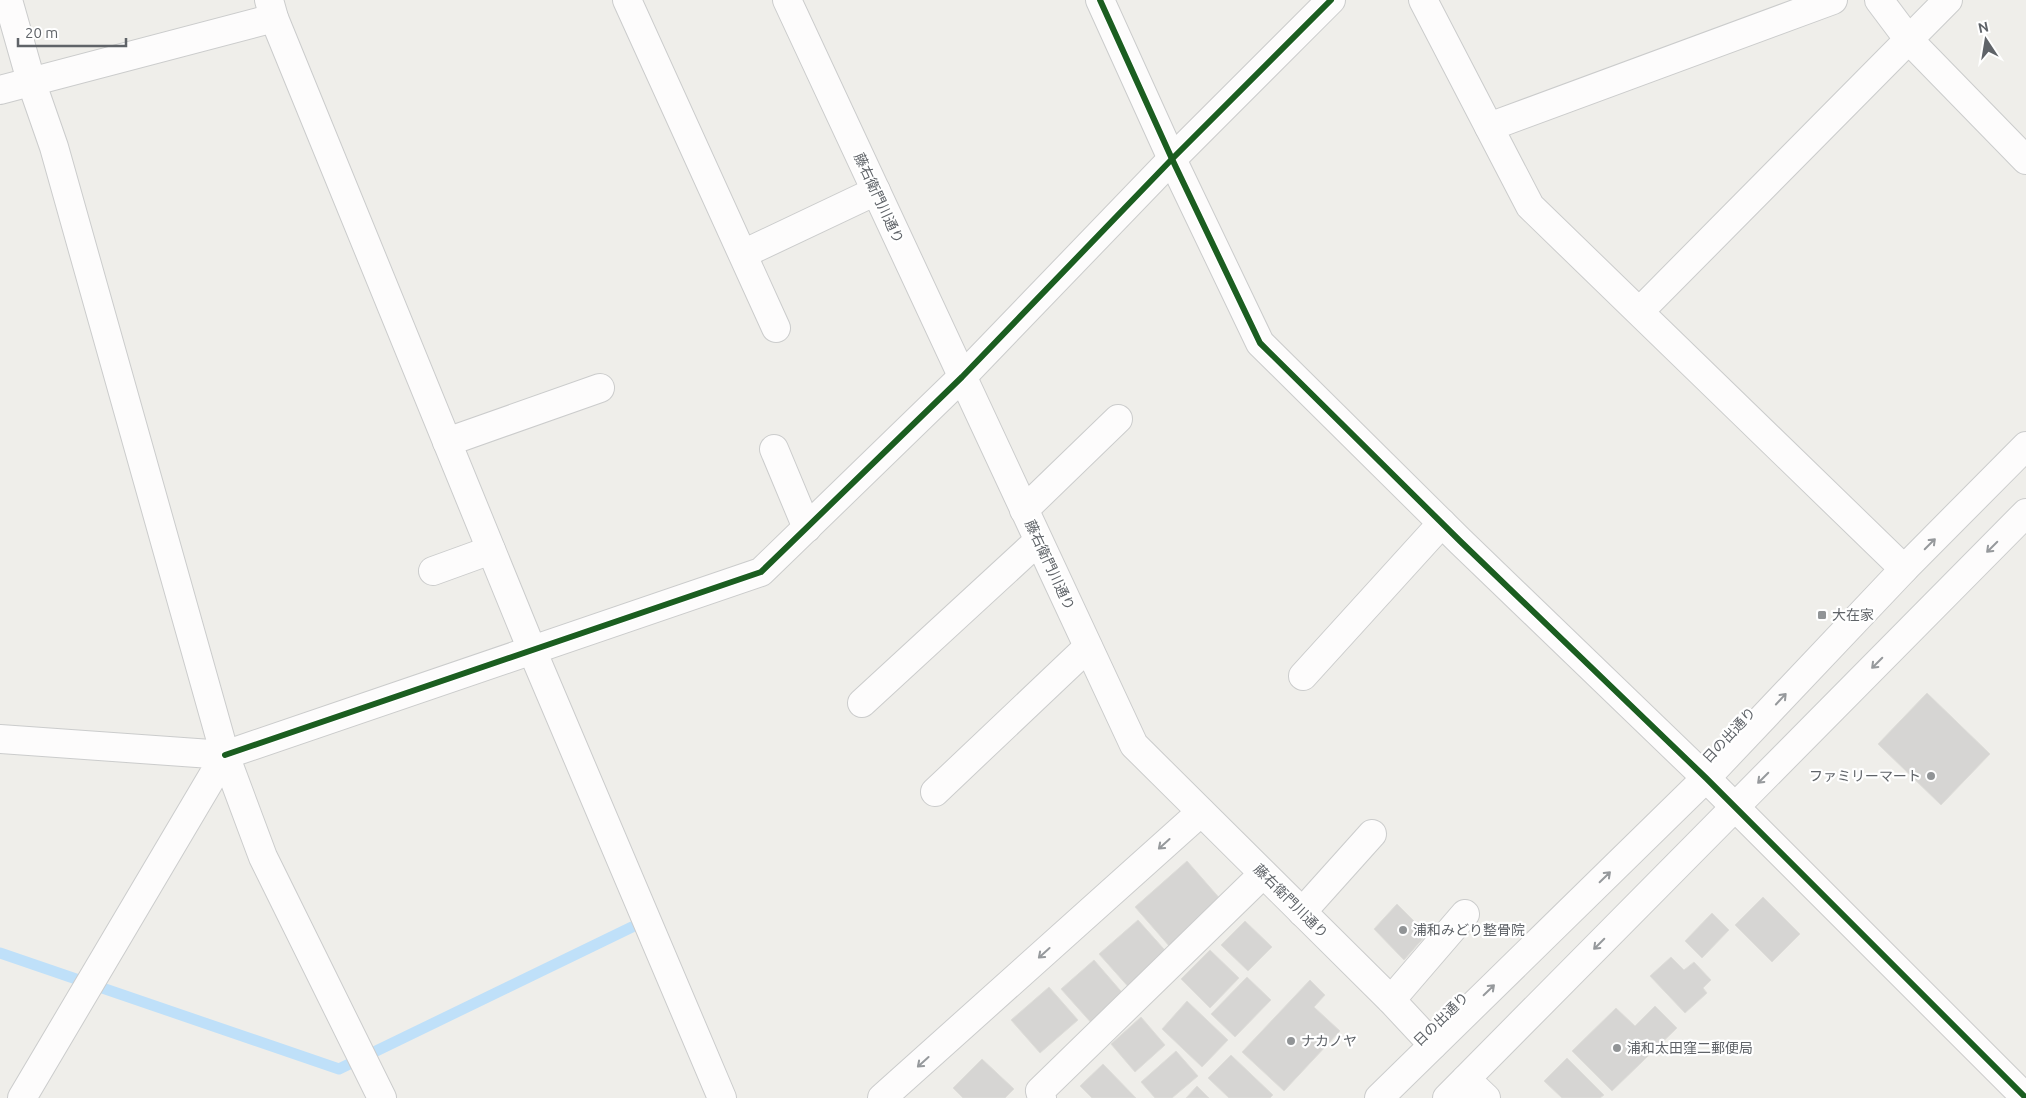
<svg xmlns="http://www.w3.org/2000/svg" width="2026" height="1098" viewBox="0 0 2026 1098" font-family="Ubuntu,'Noto Sans JP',sans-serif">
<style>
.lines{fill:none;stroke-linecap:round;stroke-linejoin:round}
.stream{stroke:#bfe0f9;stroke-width:11}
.building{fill:#d6d5d3;stroke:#deddd9}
.minor-casing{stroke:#cbcccc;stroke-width:30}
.minor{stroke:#fdfcfc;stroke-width:28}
.cycleway-casing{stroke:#fff;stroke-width:9}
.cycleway{stroke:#1b5e20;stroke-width:6}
.oneway{stroke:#96999c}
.poi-dot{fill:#919496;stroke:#fff;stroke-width:2}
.labels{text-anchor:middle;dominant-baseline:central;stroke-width:4.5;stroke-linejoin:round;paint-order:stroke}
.street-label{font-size:14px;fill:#5f6368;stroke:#fff}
.poi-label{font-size:14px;fill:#5f6368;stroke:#fff;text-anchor:start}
</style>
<rect width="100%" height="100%" fill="#efeeea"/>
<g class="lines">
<polyline class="stream" points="0,953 339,1069 632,927"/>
</g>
<g class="building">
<polygon points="1927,693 1990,754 1941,805 1878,744"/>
<polygon points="1187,861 1222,901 1170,947 1135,907"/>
<polygon points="1763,897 1800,934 1772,962 1735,925"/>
<polygon points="1397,904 1427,934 1404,960 1374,929"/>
<polygon points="1712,913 1729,930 1702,958 1685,941"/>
<polygon points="1138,920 1171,957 1132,991 1099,954"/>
<polygon points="1245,921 1272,947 1248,971 1221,945"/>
<polygon points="1210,950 1239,978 1210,1008 1181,979"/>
<polygon points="1671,957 1684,970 1694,962 1711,980 1703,988 1707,993 1685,1013 1650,976"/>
<polygon points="1094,960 1126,997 1094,1026 1061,989"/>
<polygon points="1247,977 1271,1000 1235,1037 1211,1014"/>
<polygon points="1310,980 1325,995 1314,1007 1340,1031 1284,1091 1242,1052"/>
<polygon points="1049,987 1078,1020 1040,1053 1011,1020"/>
<polygon points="1187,1001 1228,1040 1202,1067 1162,1029"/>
<polygon points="1655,1006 1677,1028 1612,1091 1572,1051 1616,1008 1635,1026"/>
<polygon points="1141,1017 1165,1045 1135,1072 1111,1044"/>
<polygon points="1176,1051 1198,1076 1172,1098 1155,1098 1141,1082"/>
<polygon points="1231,1055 1273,1095 1270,1098 1229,1098 1208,1078"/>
<polygon points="1567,1058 1604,1095 1600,1098 1562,1098 1544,1081"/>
<polygon points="982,1059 1014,1089 1005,1098 963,1098 953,1088"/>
<polygon points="1103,1064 1136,1098 1092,1098 1080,1086"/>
<polygon points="1197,1086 1209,1098 1186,1098"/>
</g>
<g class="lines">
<g class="minor-casing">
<g id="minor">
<polyline points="8,0 31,81 54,147 225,755 263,857 382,1098"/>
<polyline points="269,0 274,18 532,650 722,1098"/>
<polyline points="627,0 776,328"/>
<polyline points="787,0 1134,745 1391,1000 1433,1045"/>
<polyline points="1100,0 1172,159 1260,343 1460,541 1706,778 2026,1098"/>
<polyline points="1423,0 1530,206 1904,569"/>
<polyline points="1879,0 1909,40 2026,160"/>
<polyline points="0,90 274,18"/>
<polyline points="1489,127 1833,0"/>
<polyline points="743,254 876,191"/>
<polyline points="1640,311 1948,0"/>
<polyline points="447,442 600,388"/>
<polyline points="774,449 807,528"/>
<polyline points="1024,510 1118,419"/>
<polyline points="433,571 491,550"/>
<polyline points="1303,676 1442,523"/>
<polyline points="862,703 1038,541"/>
<polyline points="0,739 225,755 22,1098"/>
<polyline points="225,755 761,572 962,377 1172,159 1331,0"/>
<polyline points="935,792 1088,647"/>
<polyline points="1302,912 1372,834"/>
<polyline points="1391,1000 1465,914"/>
<polyline points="1466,1079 1486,1098"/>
<polyline points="882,1098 1201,812"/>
<polyline points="1042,1098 1040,1091 1263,874"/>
<polyline points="1379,1098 1706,778 1904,569 2026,446"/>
<polyline points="1447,1098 2026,513"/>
</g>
</g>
<use href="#minor" class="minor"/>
<g class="cycleway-casing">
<g id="cycleway">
<polyline points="1100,0 1172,159 1260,343 1460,541 1706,778 2026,1098"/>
<polyline points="225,755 761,572 962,377 1172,159 1331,0"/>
</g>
</g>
<use href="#cycleway" class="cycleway"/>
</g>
<defs><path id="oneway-shaft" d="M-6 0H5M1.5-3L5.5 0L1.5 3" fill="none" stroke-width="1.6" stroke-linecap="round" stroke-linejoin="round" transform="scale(1.25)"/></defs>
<g class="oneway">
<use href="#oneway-shaft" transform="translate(1930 544) rotate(-45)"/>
<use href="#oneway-shaft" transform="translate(1992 547) rotate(135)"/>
<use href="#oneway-shaft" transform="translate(1877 663) rotate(135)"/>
<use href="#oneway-shaft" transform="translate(1781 699) rotate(-47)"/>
<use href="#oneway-shaft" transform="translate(1763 778) rotate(135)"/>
<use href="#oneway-shaft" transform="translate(1164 844) rotate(138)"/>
<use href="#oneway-shaft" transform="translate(1605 877) rotate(-44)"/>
<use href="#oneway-shaft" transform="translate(1599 944) rotate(135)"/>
<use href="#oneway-shaft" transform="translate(1044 953) rotate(138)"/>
<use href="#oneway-shaft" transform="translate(1489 990) rotate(-44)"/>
<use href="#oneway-shaft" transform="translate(923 1062) rotate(138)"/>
</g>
<g class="poi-dot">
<rect x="1817" y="610" width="10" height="10" rx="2.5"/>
<circle cx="1931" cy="776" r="5"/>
<circle cx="1403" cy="930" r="5"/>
<circle cx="1291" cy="1041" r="5"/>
<circle cx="1617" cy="1048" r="5"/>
</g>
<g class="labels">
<g class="street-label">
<text transform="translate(879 198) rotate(65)">藤右衛門川通り</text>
<text transform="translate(1050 565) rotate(65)">藤右衛門川通り</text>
<text transform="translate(1729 735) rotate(-47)">日の出通り</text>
<text transform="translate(1291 901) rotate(45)">藤右衛門川通り</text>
<text transform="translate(1441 1019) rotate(-44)">日の出通り</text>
</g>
<g class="poi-label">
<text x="1832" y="615">大在家</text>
<text x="1921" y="776" text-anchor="end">ファミリーマート</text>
<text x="1413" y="930">浦和みどり整骨院</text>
<text x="1301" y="1041">ナカノヤ</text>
<text x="1627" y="1048">浦和太田窪二郵便局</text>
</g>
</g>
<g transform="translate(1986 40) rotate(348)" stroke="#ffffff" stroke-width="4" paint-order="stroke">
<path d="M0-4L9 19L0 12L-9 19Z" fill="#5f6368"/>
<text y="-8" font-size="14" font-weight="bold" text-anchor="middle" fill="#5f6368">N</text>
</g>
<path d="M18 38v8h108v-8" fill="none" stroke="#5f6368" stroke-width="2.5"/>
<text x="25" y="38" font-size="15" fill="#5f6368" stroke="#ffffff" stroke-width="4" paint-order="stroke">20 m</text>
</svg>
